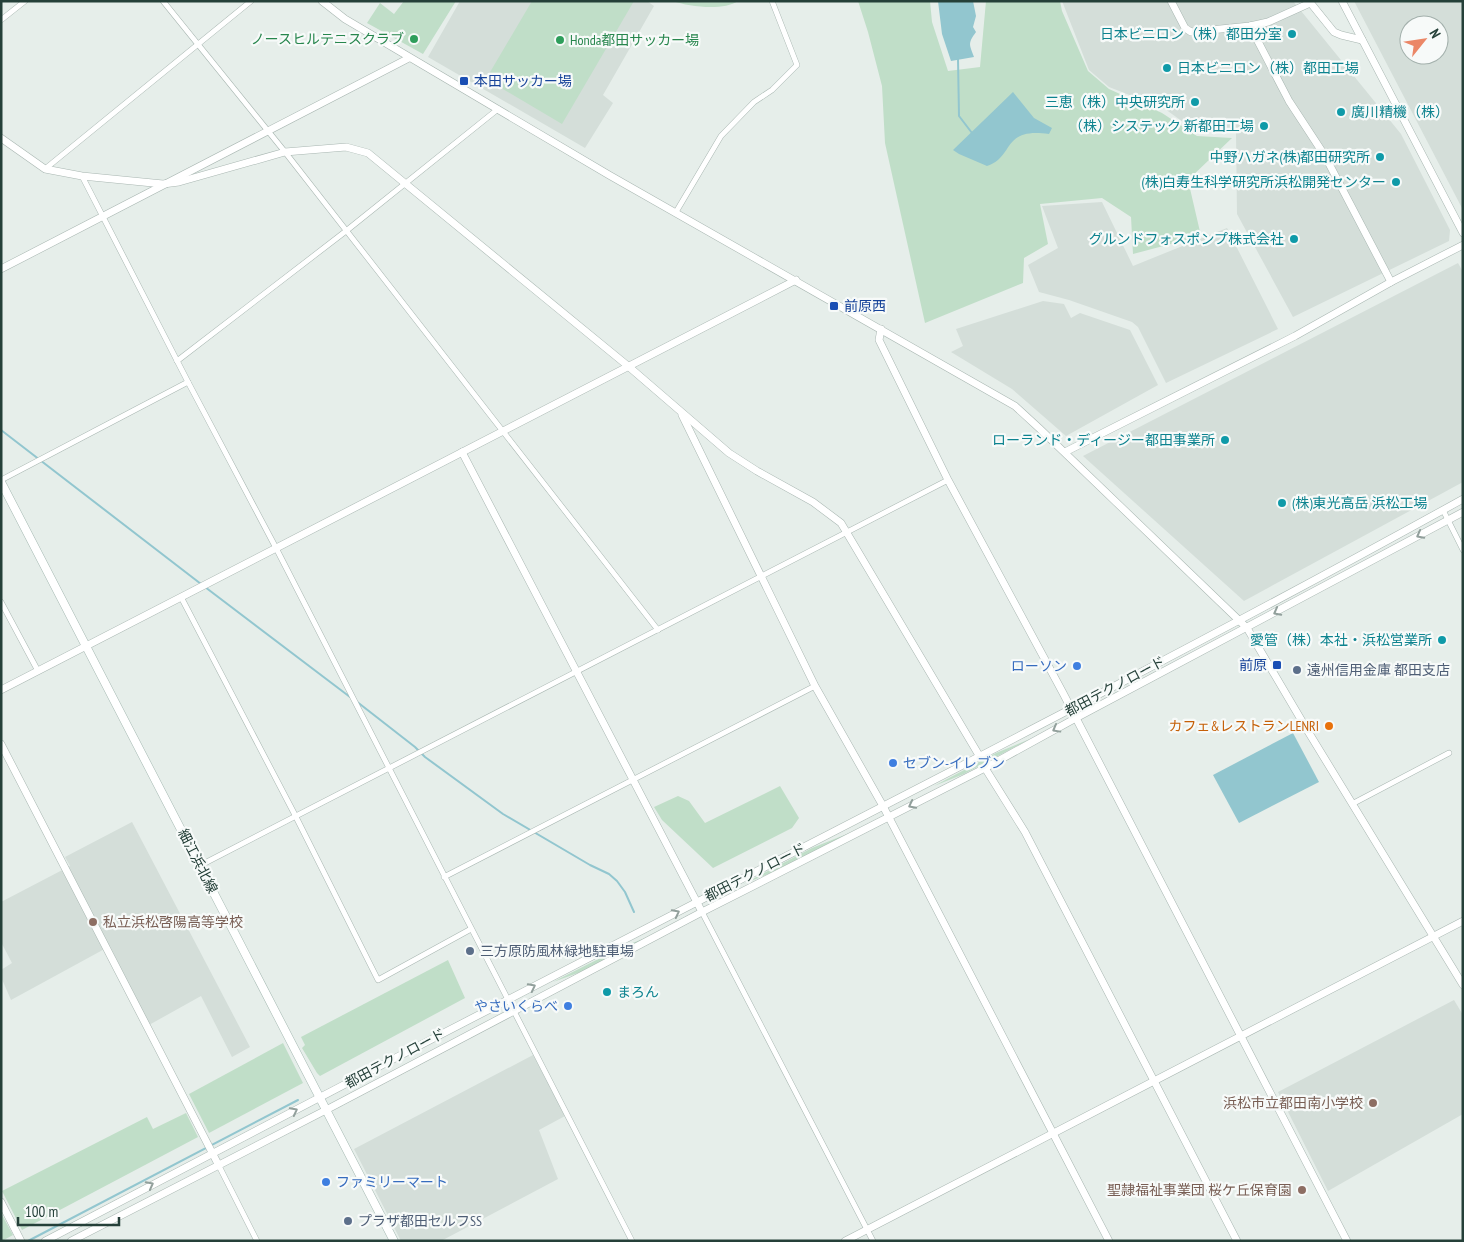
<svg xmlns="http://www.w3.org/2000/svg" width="1464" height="1242" viewBox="0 0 1464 1242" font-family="'PT Sans Narrow','Noto Sans JP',sans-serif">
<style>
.built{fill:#d4ded9;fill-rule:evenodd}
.green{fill:#c0dec8}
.water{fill:#92c6cf}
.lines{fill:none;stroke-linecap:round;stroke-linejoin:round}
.stream{stroke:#92c6cf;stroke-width:2}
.minor-casing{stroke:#a8b6b1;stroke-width:6}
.tertiary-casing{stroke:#a8b6b1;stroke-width:8}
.secondary-casing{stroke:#a5b9b2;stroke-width:9}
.minor{stroke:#fff;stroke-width:5}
.tertiary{stroke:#fff;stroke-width:7}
.secondary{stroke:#fff;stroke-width:8}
.oneway{stroke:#92a09c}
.culture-dot{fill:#0f9aa8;stroke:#f7faf9;stroke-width:2}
.leisure-dot{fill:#2e9e5b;stroke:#f7faf9;stroke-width:2}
.transit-dot{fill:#1a4fb4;stroke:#f7faf9;stroke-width:2}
.shop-dot{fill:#3f7fe0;stroke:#f7faf9;stroke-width:2}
.service-dot{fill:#5c6f8a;stroke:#f7faf9;stroke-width:2}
.food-dot{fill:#e8710a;stroke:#f7faf9;stroke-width:2}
.education-dot{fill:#8d6e63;stroke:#f7faf9;stroke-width:2}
.labels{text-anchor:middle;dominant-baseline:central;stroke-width:4.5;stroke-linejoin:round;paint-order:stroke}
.culture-label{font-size:14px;fill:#0d838f;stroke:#f7faf9;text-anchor:end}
.leisure-label{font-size:14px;fill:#27864d;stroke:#f7faf9;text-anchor:end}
.transit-label{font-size:14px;fill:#164399;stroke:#f7faf9;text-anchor:start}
.shop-label{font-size:14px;fill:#366cbe;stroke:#f7faf9;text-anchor:end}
.service-label{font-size:14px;fill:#4e5e75;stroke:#f7faf9;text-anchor:start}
.street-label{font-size:14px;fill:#254039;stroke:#f7faf9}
.food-label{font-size:14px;fill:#c56008;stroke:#f7faf9;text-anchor:end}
.education-label{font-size:14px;fill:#785e54;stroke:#f7faf9;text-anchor:end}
</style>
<rect width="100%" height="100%" fill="#e6eeea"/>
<g class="built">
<polygon points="460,1 647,1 654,6 603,95 613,103 585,148 428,57"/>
<polygon points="1062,1 1293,1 1401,134 1450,230 1449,241 1293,317 1237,214 1236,133 1197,132 1165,109 1109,87 1089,70"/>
<path d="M 1354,1 L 1463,1 L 1463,210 ZM 1409,25 L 1439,25 L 1439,55 L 1409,55 Z"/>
<polygon points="1102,202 1133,266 1227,228 1278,329 1166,383 1138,327 1132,322 1069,300 1039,292 1028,265 1058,248 1042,206"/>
<polygon points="1458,263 1463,272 1463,482 1244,601 1083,456"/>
<polygon points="1043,301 1064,304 1071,318 1080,313 1130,330 1158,385 1066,436 1012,389 951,352 963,346 956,329"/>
<polygon points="132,822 250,1047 232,1057 201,996 149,1025 110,946 11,1000 1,977 1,970 12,963 1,942 1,902 70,866 65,857"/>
<polygon points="1454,1000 1463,1015 1463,1114 1328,1191 1278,1092"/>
<polygon points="533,1055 565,1116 539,1130 558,1179 441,1241 401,1241 354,1149"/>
</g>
<g class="green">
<polygon points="404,1 456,1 423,54 367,23 380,3 394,14"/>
<polygon points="532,1 634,1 562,124 486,79"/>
<path d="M 673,1 L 738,1 C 724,11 689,7 673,1 Z"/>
<polygon points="858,1 930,1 932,22 948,71 980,67 986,1 1060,1 1062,11 1088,71 1109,89 1162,113 1197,136 1232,138 1188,180 1201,236 1133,254 1131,217 1102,198 1040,204 1048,244 1024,258 1023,283 925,323 885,143 882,86 868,32"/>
<polygon points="1030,739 964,774 934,786 996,753"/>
<polygon points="780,786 799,818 792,828 713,868 662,820 654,807 678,796 689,801 705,823"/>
<polygon points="852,832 776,871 743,884 812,848"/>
<polygon points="648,937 586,970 553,982 622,947"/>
<polygon points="448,960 465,998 320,1076 317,1073 302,1048 305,1045 301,1037"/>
<polygon points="283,1043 303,1083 209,1133 189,1094"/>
<polygon points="186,1113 198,1137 22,1230 2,1191 147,1117 153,1129"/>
<polygon points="1,1213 13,1235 2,1241 1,1241"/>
</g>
<g class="water">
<path d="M 938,1 L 973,1 L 976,16 L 973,27 L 976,32 C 967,44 970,45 974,57 L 951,61 L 942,34 Z"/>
<path d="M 1013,92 L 1034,118 L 1052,128 L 1049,134 C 1001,127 1015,157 987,166 L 959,154 L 953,150 Z"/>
<polygon points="1293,733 1319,782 1239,823 1213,775"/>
</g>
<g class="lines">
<g class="stream">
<polyline points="958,59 959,116 972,133"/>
<polyline points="1,430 201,584"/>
<polyline points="205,587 350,697"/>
<polyline points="356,701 415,747 425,757 503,814 590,865 609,874 617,881 625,892 634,912"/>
<polyline points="28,1241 298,1100"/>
</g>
<g class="minor-casing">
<g id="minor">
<polyline points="163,1 285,152 658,630"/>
<polyline points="1,20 25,1"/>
<polyline points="45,169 251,1"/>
<polyline points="82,176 188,382 276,548 632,1241"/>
<polyline points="676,212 721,136 754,102 772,90 797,65 772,1"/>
<polyline points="177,361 346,231 498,109"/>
<polyline points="1,480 188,382"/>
<polyline points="1443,510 1463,550"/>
<polyline points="181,597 295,815 378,980 471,929"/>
<polyline points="1,602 38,671"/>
<polyline points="1352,804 1449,753"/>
<polyline points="201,865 948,480"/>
<polyline points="444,877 815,686"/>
<polyline points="702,912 873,1241"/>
<polyline points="218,1164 257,1241"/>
</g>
</g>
<g class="tertiary-casing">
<g id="tertiary">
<polyline points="322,1 345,19 609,175 1015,406 1040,429 1247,628 1309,733 1463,985"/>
<polyline points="1171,1 1185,28 1191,32 1250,26 1268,22 1310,3"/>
<polyline points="1309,1 1334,32 1341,35 1362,40"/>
<polyline points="1342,1 1463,233"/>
<polyline points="1250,26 1289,101 1325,156 1391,282"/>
<polyline points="1,138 45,169 82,176 163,184 179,182 285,152 346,147 368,153 628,366 729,453 757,471 813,502 841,523 980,757"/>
<polyline points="1,269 409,58"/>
<polyline points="881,329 879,340 948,480 1063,693 1347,1241"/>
<polyline points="682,415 815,686 883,806 1109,1241"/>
<polyline points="462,452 702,912"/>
<polyline points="1065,452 1295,336 1391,282 1463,245"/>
<polyline points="1,690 796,280"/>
<polyline points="1,744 218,1164"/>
<polyline points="985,768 1025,832 1237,1241"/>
<polyline points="1,1202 21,1241"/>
<path d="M 45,1241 C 273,1121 501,1003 730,885 C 975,759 1221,633 1463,499"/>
<polyline points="71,1241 326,1110 702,912 985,768 1076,718 1463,512"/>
<polyline points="845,1241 1463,921"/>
</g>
</g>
<g class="secondary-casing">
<polyline id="secondary" points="1,482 394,1241"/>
</g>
<use href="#minor" class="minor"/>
<use href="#tertiary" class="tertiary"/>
<use href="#secondary" class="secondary"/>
</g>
<defs><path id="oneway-chevron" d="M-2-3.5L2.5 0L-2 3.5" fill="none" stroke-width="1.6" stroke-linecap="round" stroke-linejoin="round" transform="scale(1.25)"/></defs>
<g class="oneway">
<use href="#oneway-chevron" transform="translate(1420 535) rotate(152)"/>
<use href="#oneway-chevron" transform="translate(1277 612) rotate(152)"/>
<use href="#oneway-chevron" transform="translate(1056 729) rotate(151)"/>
<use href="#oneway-chevron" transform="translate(912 805) rotate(153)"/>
<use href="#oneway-chevron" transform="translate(676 913) rotate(-27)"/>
<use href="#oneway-chevron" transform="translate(532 987) rotate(-27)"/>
<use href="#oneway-chevron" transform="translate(294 1111) rotate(-27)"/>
<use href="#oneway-chevron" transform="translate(150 1185) rotate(-28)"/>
</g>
<g class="culture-dot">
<circle cx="1292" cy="34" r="5"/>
<circle cx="1167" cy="68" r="5"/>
<circle cx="1195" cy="102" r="5"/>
<circle cx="1341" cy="112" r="5"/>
<circle cx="1264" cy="126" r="5"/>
<circle cx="1380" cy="157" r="5"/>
<circle cx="1396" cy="182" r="5"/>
<circle cx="1294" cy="239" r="5"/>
<circle cx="1225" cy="440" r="5"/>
<circle cx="1282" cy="503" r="5"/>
<circle cx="1442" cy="640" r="5"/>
<circle cx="607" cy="992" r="5"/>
</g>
<g class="leisure-dot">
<circle cx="414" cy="39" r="5"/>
<circle cx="560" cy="40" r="5"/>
</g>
<g class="transit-dot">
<rect x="459" y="76" width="10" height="10" rx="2.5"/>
<rect x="829" y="301" width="10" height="10" rx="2.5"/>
<rect x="1272" y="660" width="10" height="10" rx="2.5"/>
</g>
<g class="shop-dot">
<circle cx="1077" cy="666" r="5"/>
<circle cx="893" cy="763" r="5"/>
<circle cx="568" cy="1006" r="5"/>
<circle cx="326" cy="1182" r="5"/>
</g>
<g class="service-dot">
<circle cx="1297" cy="670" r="5"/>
<circle cx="470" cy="951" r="5"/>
<circle cx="348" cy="1221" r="5"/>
</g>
<circle class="food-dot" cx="1329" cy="726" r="5"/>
<g class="education-dot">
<circle cx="93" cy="922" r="5"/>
<circle cx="1373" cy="1103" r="5"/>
<circle cx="1302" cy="1190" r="5"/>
</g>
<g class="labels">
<g class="culture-label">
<text x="1282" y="34">日本ビニロン（株）都田分室</text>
<text x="1177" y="68" text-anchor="start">日本ビニロン（株）都田工場</text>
<text x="1185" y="102">三恵（株）中央研究所</text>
<text x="1351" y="112" text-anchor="start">廣川精機（株）</text>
<text x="1254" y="126">（株）システック 新都田工場</text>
<text x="1370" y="157">中野ハガネ(株)都田研究所</text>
<text x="1386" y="182">(株)白寿生科学研究所浜松開発センター</text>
<text x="1284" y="239">グルンドフォスポンプ株式会社</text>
<text x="1215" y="440">ローランド・ディージー都田事業所</text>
<text x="1292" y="503" text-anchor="start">(株)東光高岳 浜松工場</text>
<text x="1432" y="640">愛管（株）本社・浜松営業所</text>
<text x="617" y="992" text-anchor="start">まろん</text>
</g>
<g class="leisure-label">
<text x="404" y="39">ノースヒルテニスクラブ</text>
<text x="570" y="40" text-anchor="start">Honda都田サッカー場</text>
</g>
<g class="transit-label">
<text x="474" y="81">本田サッカー場</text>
<text x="844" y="306">前原西</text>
<text x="1267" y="665" text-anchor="end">前原</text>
</g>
<g class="shop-label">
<text x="1067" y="666">ローソン</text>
<text x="903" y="763" text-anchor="start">セブン-イレブン</text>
<text x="558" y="1006">やさいくらべ</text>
<text x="336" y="1182" text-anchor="start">ファミリーマート</text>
</g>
<g class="service-label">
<text x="1307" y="670">遠州信用金庫 都田支店</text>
<text x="480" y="951">三方原防風林緑地駐車場</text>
<text x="358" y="1221">プラザ都田セルフSS</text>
</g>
<g class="street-label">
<text transform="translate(1115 686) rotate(-28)">都田テクノロード</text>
<text transform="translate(198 861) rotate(63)">細江浜北線</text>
<text transform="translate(755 872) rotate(-27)">都田テクノロード</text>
<text transform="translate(395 1058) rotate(-28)">都田テクノロード</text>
</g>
<g class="food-label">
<text x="1319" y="726">カフェ&amp;レストランLENRI</text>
</g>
<g class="education-label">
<text x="103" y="922" text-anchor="start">私立浜松啓陽高等学校</text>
<text x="1363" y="1103">浜松市立都田南小学校</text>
<text x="1292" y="1190">聖隷福祉事業団 桜ケ丘保育園</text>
</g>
</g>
<rect width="1464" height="1242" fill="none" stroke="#254039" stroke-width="5"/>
<g transform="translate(1424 40) rotate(60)"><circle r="24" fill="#f7faf9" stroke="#a3b0ac"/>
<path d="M0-4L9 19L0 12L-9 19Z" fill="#eb8767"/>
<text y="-8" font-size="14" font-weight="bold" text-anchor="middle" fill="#254039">N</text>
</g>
<path d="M18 1217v8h101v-8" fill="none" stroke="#254039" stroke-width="2.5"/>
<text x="25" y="1217" font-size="15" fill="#254039" stroke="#f7faf9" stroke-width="4" paint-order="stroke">100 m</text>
</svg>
